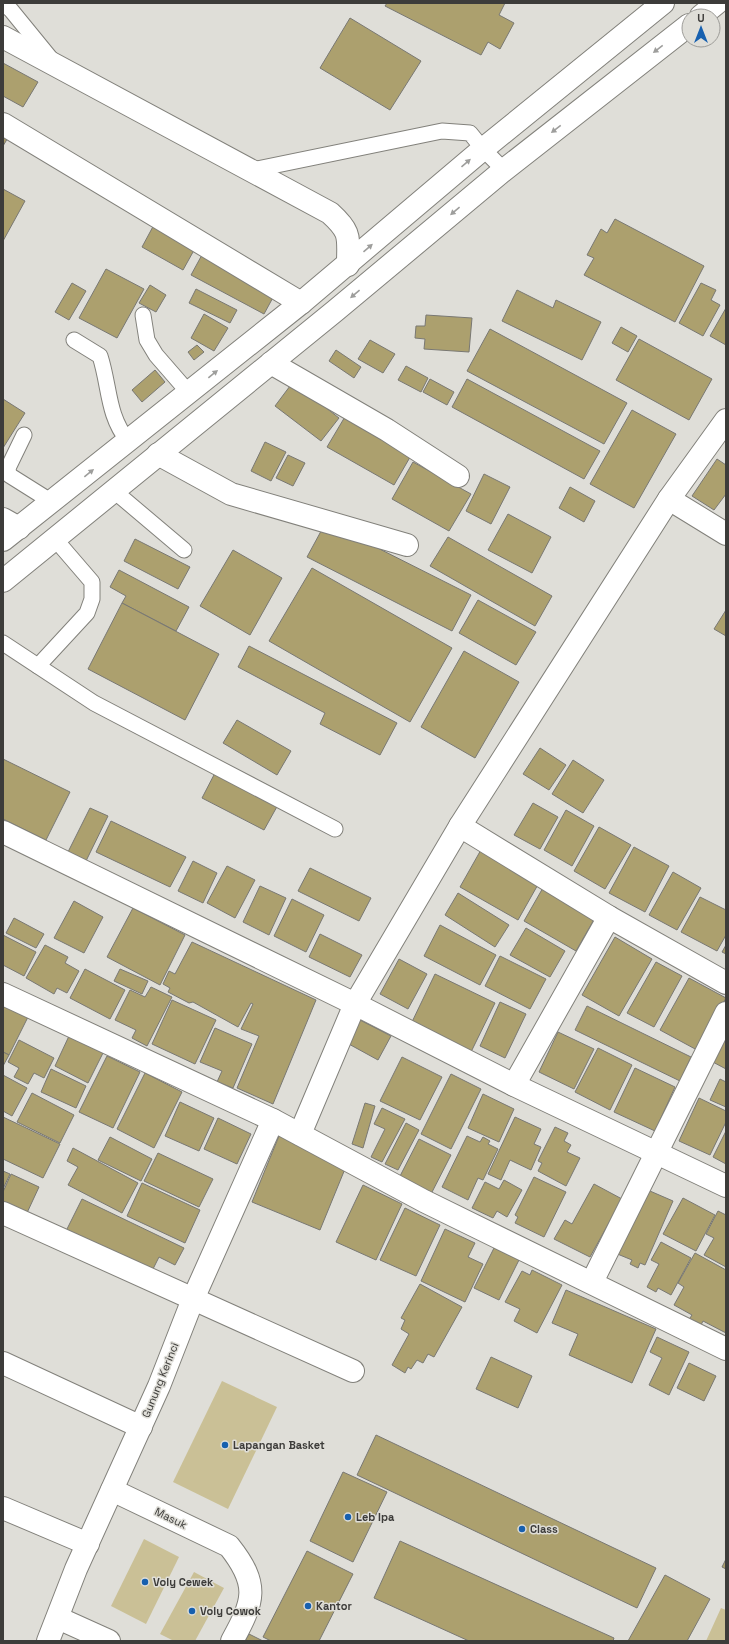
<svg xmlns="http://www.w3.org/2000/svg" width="729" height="1644" viewBox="0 0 729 1644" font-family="'Space Grotesk',sans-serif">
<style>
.green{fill:#cac096}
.building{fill:#aca06e;stroke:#797873}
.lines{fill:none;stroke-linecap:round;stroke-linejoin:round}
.service-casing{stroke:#82817b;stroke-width:17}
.minor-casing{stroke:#82817b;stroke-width:24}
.primary-casing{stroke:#82817b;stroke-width:24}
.service{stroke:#fff;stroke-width:15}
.minor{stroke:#fff;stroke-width:22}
.primary{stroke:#fff;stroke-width:22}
.oneway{fill:#9e9e9c}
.poi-dot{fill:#1760af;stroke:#dfded8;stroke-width:1.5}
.labels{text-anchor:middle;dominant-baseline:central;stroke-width:3;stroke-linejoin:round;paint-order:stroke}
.street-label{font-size:11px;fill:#3d3c3a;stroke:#dfded8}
.poi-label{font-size:11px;font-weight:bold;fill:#3d3c3a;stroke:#dfded8;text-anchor:start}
</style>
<rect width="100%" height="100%" fill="#dfded8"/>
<g class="green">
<polygon points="222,1381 277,1407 228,1509 173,1482"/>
<polygon points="144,1539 179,1557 146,1624 111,1606"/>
<polygon points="194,1572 224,1588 195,1641 174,1641 160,1634"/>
<polygon points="721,1608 726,1610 726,1641 706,1641"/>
</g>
<g class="building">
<polygon points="387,3 505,3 499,15 514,23 500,49 488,42 481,55 385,6"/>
<polygon points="350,18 421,61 390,110 320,68"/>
<polygon points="3,63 38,82 23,107 3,96"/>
<polygon points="3,126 12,131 3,146"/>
<polygon points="3,189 25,201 3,241"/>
<polygon points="615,219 704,266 675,322 584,275 594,258 587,255 601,229 607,233"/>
<polygon points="156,221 198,243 183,270 142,247"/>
<polygon points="203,253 276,292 264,314 191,275"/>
<polygon points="106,269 144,289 117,338 79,318"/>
<polygon points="72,283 86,291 69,320 55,312"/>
<polygon points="701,283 716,290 711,300 720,305 703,336 679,323"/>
<polygon points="150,285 166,295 156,312 139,303"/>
<polygon points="196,289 237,310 230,323 189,303"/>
<polygon points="517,290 553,308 556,300 601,322 582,360 502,321"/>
<polygon points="726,308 726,345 710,336"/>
<polygon points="204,314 228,328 214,351 191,338"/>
<polygon points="426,315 472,318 469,352 424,349 425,339 415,338 416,326 425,326"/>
<polygon points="621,327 637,336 628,352 612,343"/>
<polygon points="490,329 627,403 604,444 467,371"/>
<polygon points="639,339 712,379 689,420 616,380"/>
<polygon points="370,340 395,354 383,373 358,359"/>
<polygon points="197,345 204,352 194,360 188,352"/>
<polygon points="336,350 361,367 354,378 329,361"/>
<polygon points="406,366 428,378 421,392 398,380"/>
<polygon points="155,370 165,382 142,402 132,390"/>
<polygon points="430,379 454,392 447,405 423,392"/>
<polygon points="467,379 600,451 584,479 452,407"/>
<polygon points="293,382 339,418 321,441 275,406"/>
<polygon points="3,399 25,413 3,448"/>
<polygon points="632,410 676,434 634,508 590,484"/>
<polygon points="346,415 413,452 394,485 327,447"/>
<polygon points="265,442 286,452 271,481 251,471"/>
<polygon points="288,455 305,463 293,486 276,478"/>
<polygon points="717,459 726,465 726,494 714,510 692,496"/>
<polygon points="413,462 471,494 449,531 392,499"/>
<polygon points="484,474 510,487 491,524 466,511"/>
<polygon points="570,487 595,501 584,522 559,508"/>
<polygon points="508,514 551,537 532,573 488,550"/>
<polygon points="326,522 471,595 452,631 307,557"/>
<polygon points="448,537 552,596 535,626 430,566"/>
<polygon points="135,539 190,567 178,589 124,561"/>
<polygon points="233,550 282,578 250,635 200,606"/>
<polygon points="312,568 452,648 410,722 269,641"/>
<polygon points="119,570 189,607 176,631 122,603 126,596 110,587"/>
<polygon points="478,600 536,632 516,665 459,633"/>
<polygon points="122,603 219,654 185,720 88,669"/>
<polygon points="726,610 726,636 714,629"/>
<polygon points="249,646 397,723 380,755 320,724 325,713 238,667"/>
<polygon points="464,651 519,682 475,758 421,727"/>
<polygon points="237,720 291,751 277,775 223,743"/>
<polygon points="540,748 566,765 549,790 523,774"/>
<polygon points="3,759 70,792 46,840 3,819"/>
<polygon points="573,760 604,780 583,813 552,794"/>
<polygon points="216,771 279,803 264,830 202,798"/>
<polygon points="533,803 558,817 540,849 514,835"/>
<polygon points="90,808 108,816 86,861 68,852"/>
<polygon points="566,810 594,826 572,866 544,850"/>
<polygon points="111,821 186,857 170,887 96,852"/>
<polygon points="599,827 631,845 605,889 574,871"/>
<polygon points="634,847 669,866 645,912 609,893"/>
<polygon points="482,848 540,881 518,920 460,887"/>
<polygon points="193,861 217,873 203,903 178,891"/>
<polygon points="227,866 255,880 235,918 207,903"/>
<polygon points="310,868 371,898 359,921 298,891"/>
<polygon points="673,872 701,888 677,930 649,915"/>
<polygon points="260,886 286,898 269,935 243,922"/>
<polygon points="544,886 596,916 576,951 524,921"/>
<polygon points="458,893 509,925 495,947 445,915"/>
<polygon points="700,897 726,910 726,935 717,951 681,932"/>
<polygon points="292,899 324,915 306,952 274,936"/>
<polygon points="74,901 103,917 84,953 54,938"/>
<polygon points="133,908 185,935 160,985 107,957"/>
<polygon points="14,918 44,934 36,948 6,933"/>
<polygon points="440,925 496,955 480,985 424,956"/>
<polygon points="526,928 565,951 550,977 510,955"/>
<polygon points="320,934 362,955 350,977 309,957"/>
<polygon points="3,935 36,952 24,976 3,965"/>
<polygon points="615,937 652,959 619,1016 582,995"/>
<polygon points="192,942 316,1000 273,1104 237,1088 259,1036 241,1029 253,1004 251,1003 238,1027 193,1002 189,1003 168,992 170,988 163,984 169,971 175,974"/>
<polygon points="45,945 68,957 65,963 79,971 67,993 57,988 54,994 26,978"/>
<polygon points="726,945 726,954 722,952"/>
<polygon points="500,956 546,979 530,1009 485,986"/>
<polygon points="399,959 427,974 408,1009 380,994"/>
<polygon points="656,962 682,976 654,1027 627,1013"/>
<polygon points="85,969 125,990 110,1019 70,998"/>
<polygon points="120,969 148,981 142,994 114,981"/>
<polygon points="435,974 495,1003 471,1052 411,1024"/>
<polygon points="689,978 726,998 697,1050 660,1030"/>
<polygon points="151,987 172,997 147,1046 132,1038 136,1030 115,1020 130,990 145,997"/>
<polygon points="172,1000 216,1020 195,1064 152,1044"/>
<polygon points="500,1002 526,1014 505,1058 480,1046"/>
<polygon points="3,1004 28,1017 9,1055 3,1052"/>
<polygon points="587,1006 691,1057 680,1081 575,1030"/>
<polygon points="360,1020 391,1036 378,1060 347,1043"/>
<polygon points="215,1028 252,1044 233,1088 217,1082 222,1071 200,1062"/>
<polygon points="558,1032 594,1049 574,1089 539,1072"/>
<polygon points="726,1034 726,1069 711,1061"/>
<polygon points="69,1036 103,1053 88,1083 55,1066"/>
<polygon points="19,1040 54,1058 44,1078 34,1073 28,1084 14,1077 19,1068 8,1062"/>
<polygon points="598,1048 632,1065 610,1110 575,1092"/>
<polygon points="3,1052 9,1055 3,1066"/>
<polygon points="107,1056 140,1072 113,1128 79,1112"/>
<polygon points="402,1057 442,1077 420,1120 380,1101"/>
<polygon points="635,1068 675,1087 655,1131 614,1112"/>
<polygon points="51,1069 86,1086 76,1108 41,1092"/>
<polygon points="145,1073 182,1092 154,1148 117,1129"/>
<polygon points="451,1074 481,1089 451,1149 421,1134"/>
<polygon points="3,1075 27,1088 12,1116 3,1111"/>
<polygon points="720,1079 726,1082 726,1107 710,1100"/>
<polygon points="32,1093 74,1115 60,1143 17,1122"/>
<polygon points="483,1094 514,1109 499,1142 468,1128"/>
<polygon points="699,1098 726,1111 726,1122 710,1155 679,1141"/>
<polygon points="180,1102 214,1118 199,1151 165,1136"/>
<polygon points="365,1103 375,1106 363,1148 352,1144"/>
<polygon points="382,1108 405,1119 382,1162 371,1157 385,1129 374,1124"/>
<polygon points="3,1117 60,1144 43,1178 3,1159"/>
<polygon points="515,1117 541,1129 534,1144 541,1147 531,1170 510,1160 501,1180 488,1174"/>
<polygon points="218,1118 251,1134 237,1164 204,1149"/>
<polygon points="406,1123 419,1130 398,1170 385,1164"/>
<polygon points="555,1127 568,1133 564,1141 571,1145 567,1152 580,1158 566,1186 538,1171 542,1163 538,1161"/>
<polygon points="726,1131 726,1164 713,1157"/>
<polygon points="279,1136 347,1164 320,1230 252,1202"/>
<polygon points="467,1136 480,1142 483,1137 490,1141 488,1144 498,1149 483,1180 478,1178 468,1200 442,1187"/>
<polygon points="110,1137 152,1159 141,1181 98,1160"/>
<polygon points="419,1139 451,1155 430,1196 398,1180"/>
<polygon points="73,1148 138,1183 122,1213 68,1185 78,1167 67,1161"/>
<polygon points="158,1153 213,1179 199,1207 144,1181"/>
<polygon points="3,1171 10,1174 3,1189"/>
<polygon points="11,1174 39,1187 26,1215 3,1204 3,1192"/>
<polygon points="534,1177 566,1192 544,1237 515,1223 518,1217 515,1215"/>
<polygon points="504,1180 522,1190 507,1217 497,1211 493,1218 472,1208 485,1182 499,1189"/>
<polygon points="142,1183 200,1210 185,1243 127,1216"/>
<polygon points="594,1184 622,1199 590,1257 554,1239 565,1220 572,1224"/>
<polygon points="363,1185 402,1204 376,1260 336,1242"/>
<polygon points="643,1188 673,1201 645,1265 640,1263 638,1268 630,1264 632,1260 615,1253"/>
<polygon points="683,1198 715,1215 696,1251 663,1234"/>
<polygon points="82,1199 184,1248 175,1265 159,1257 151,1273 64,1235"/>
<polygon points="405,1208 440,1225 416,1276 380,1260"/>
<polygon points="718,1211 726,1215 726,1267 704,1255 714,1238 706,1234"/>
<polygon points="445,1229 475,1243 468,1257 483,1264 465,1302 421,1281"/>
<polygon points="661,1242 691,1258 671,1295 658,1288 656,1292 647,1287 659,1264 651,1260"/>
<polygon points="494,1248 519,1260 499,1300 474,1288"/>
<polygon points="695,1253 726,1270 726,1333 703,1321 700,1327 688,1321 692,1315 674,1305 684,1287 678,1283"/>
<polygon points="532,1270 562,1285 537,1333 514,1321 520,1309 505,1302 522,1271 530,1275"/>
<polygon points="420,1284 462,1307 434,1357 428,1354 423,1363 417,1360 411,1369 408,1367 405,1373 392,1365 409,1334 401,1329 405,1320 401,1318"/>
<polygon points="566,1290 656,1329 632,1383 569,1355 578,1334 552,1323"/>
<polygon points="657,1337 689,1352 669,1395 649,1385 662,1358 650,1352"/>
<polygon points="491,1357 532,1376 518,1408 476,1389"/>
<polygon points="689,1363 716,1376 704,1401 677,1388"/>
<polygon points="376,1435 656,1568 637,1608 357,1475"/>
<polygon points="343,1472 387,1492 353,1562 310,1541"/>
<polygon points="400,1541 614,1638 613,1641 469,1641 374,1598"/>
<polygon points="307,1551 353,1574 319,1641 271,1641 263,1637"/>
<polygon points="726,1559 726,1569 722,1567"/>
<polygon points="665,1575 710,1599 687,1641 628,1641"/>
<polygon points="249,1634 263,1641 245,1641"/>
</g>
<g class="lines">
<g class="service-casing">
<g id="service">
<polyline points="3,3 11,10 51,59"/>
<polyline points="252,170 442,131 470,133 483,149 504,170"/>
<polyline points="143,315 147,340 156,355 189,393"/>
<path d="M 74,340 L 100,356 C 110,387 107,415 128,441"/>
<polyline points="24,435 8,468 9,475 52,502"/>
<polyline points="113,490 184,550"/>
<polyline points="3,643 94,703 335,829"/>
<polyline points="38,666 87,613 92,599 92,582 55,539"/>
</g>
</g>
<g class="minor-casing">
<g id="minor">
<path d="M 3,37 L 330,213 C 352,233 348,237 348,265"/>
<polyline points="3,124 301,303"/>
<polyline points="271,363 387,430 458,476"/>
<polyline points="158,454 231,494 407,545"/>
<polyline points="669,499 726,534"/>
<polyline points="3,519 19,528"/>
<polyline points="460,826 609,917 726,983"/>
<polyline points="3,832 355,1004 514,1085 726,1186"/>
<polyline points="3,994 273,1120 424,1201 726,1349"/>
<polyline points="514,1085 609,917"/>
<polyline points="300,1134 355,1004 460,826 669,499 726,420"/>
<polyline points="3,1213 353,1371"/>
<polyline points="592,1282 726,1013"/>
<polyline points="3,1363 141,1427"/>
<path d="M 112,1490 L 229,1546 C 260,1585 254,1601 232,1641"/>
<polyline points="3,1508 88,1544"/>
<polyline points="58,1618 109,1641"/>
<polyline points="48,1641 76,1569 159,1386 193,1299 273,1120"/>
</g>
</g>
<g class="primary-casing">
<g id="primary">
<polyline points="701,16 717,3"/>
<polyline points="3,540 301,303 483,149 663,3"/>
<polyline points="3,581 335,311 504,170 689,25"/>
</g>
</g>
<use href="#service" class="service"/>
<use href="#minor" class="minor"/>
<use href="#primary" class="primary"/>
</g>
<defs><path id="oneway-solid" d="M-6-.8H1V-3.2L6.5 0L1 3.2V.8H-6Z"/></defs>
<g class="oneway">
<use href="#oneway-solid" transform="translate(658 49) rotate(142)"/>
<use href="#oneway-solid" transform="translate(556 129) rotate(142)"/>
<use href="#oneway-solid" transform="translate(466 163) rotate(-41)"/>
<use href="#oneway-solid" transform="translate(455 211) rotate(140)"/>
<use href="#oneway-solid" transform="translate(368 248) rotate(-41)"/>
<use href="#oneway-solid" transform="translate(355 294) rotate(140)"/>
<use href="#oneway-solid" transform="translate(213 374) rotate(-39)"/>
<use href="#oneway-solid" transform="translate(89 473) rotate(-39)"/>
</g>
<g class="poi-dot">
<circle cx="225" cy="1445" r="4"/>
<circle cx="348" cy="1517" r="4"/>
<circle cx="522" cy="1529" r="4"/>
<circle cx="145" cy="1582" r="4"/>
<circle cx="308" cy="1606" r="4"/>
<circle cx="192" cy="1611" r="4"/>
</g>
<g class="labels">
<g class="street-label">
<text transform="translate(160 1380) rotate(-68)">Gunung Kerinci</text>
<text transform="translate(171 1518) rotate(26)">Masuk</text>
</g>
<g class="poi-label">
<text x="233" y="1445">Lapangan Basket</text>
<text x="356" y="1517">Leb Ipa</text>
<text x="530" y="1529">Class</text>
<text x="153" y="1582">Voly Cewek</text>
<text x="316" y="1606">Kantor</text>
<text x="200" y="1611">Voly Cowok</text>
</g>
</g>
<rect width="729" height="1644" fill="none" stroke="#3d3c3a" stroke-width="8"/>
<g transform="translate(701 28)"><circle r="19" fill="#dfded8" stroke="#9e9d99"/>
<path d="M0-3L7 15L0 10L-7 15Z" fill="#1760af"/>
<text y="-6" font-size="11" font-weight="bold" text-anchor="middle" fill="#3d3c3a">U</text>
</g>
</svg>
